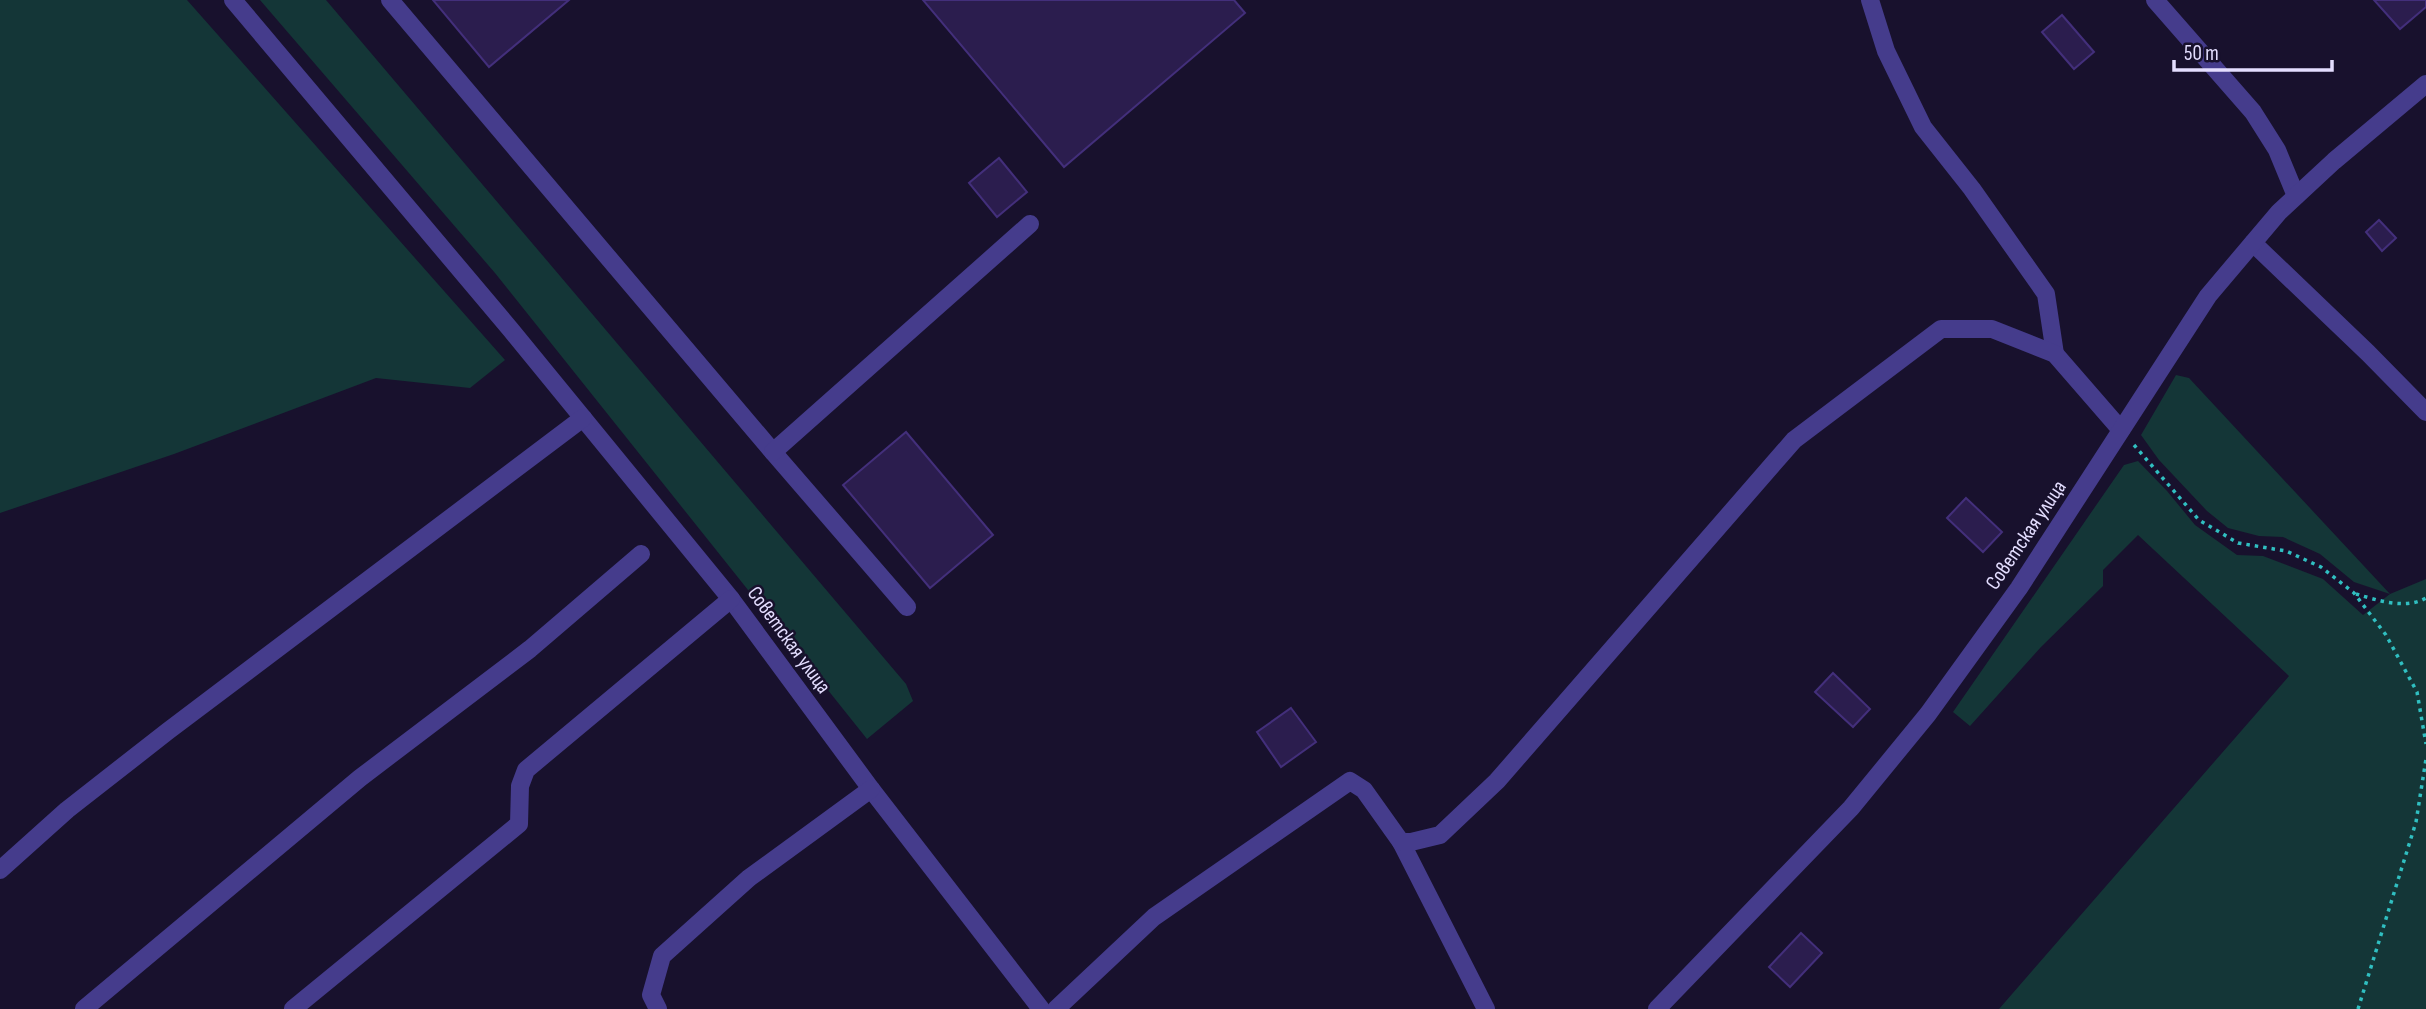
<svg xmlns="http://www.w3.org/2000/svg" width="2426" height="1009" viewBox="0 0 2426 1009" font-family="'Sofia Sans Condensed',sans-serif">
<style>
.green{fill:#143637}
.building{fill:#2b1d4e;stroke:#432f7b;stroke-width:2}
.lines{fill:none;stroke-linecap:round;stroke-linejoin:round}
.path{stroke:#30bfc1;stroke-width:3.5;stroke-dasharray:3.5 5;stroke-linecap:butt}
.minor{stroke:#453c8c;stroke-width:18}
.labels{text-anchor:middle;dominant-baseline:central;stroke-width:5;stroke-linejoin:round;paint-order:stroke}
.street-label{font-size:21px;fill:#e4deff;stroke:#18112d}
</style>
<rect width="100%" height="100%" fill="#18112d"/>
<g class="green">
<polygon points="0,0 187,0 505,360 470,388 376,378 174,454 0,513"/>
<polygon points="260,0 326,0 906,684 913,701 867,739 495,273"/>
<polygon points="2176,375 2189,378 2390,594 2426,579 2426,1009 1999,1009 2289,676 2138,535 2103,570 2103,586 2041,647 1970,726 1953,712 2124,465 2138,461 2167,491 2195,525 2237,555 2263,556 2323,579 2363,615 2390,594 2354,582 2320,554 2283,537 2259,536 2228,528 2207,511 2159,460 2141,435"/>
</g>
<g class="building">
<polygon points="433,0 569,0 489,67"/>
<polygon points="923,0 1234,0 1245,13 1064,167"/>
<polygon points="2374,0 2426,0 2426,7 2400,29"/>
<polygon points="2062,15 2094,52 2074,69 2042,32"/>
<polygon points="999,158 1027,192 997,217 969,183"/>
<polygon points="2379,220 2396,238 2382,251 2366,232"/>
<polygon points="906,432 993,535 930,588 843,485"/>
<polygon points="1966,498 2002,532 1983,552 1947,518"/>
<polygon points="1833,673 1870,709 1853,727 1815,692"/>
<polygon points="1291,708 1316,742 1281,767 1257,732"/>
<polygon points="1801,933 1822,953 1790,987 1769,967"/>
</g>
<g class="lines">
<g class="path">
<polyline points="2134,445 2199,520 2238,543 2286,551 2321,567 2354,593 2386,635 2417,692 2426,744"/>
<path d="M 2356,594 C 2377,600 2405,610 2426,598"/>
<polyline points="2358,1009 2416,822 2426,759"/>
</g>
<g class="minor">
<polyline points="233,0 511,330 731,599 871,789 1041,1009"/>
<polyline points="390,0 773,452 907,607"/>
<polyline points="1870,0 1886,51 1923,127 1972,189 2046,294 2055,354"/>
<polyline points="2155,0 2253,112 2277,150 2296,196"/>
<polyline points="2253,243 2368,353 2426,412"/>
<polyline points="773,452 1030,224"/>
<polyline points="1401,842 1486,1009"/>
<polyline points="0,870 67,810 168,731 583,418"/>
<polyline points="84,1009 360,778 530,649 641,554"/>
<polyline points="293,1009 519,824 520,786 526,770 731,599"/>
<polyline points="658,1009 651,995 662,956 749,878 871,789"/>
<polyline points="1056,1009 1154,917 1350,781 1364,790 1401,842 1411,842 1440,835 1497,781 1794,440 1941,329 1992,329 2055,354 2121,430"/>
<polyline points="1657,1009 1851,808 1928,714 2019,588 2208,296 2279,212 2334,161 2426,84"/>
</g>
</g>
<g class="labels">
<g class="street-label">
<text transform="translate(2026 535) rotate(-56)">Советская улица</text>
<text transform="translate(789 640) rotate(54)">Советская улица</text>
</g>
</g>
<path d="M2174 60v10h158v-10" fill="none" stroke="#e4deff" stroke-width="3.5"/>
<text x="2184" y="60" font-size="21" fill="#e4deff" stroke="#18112d" stroke-width="5" paint-order="stroke">50 m</text>
</svg>
